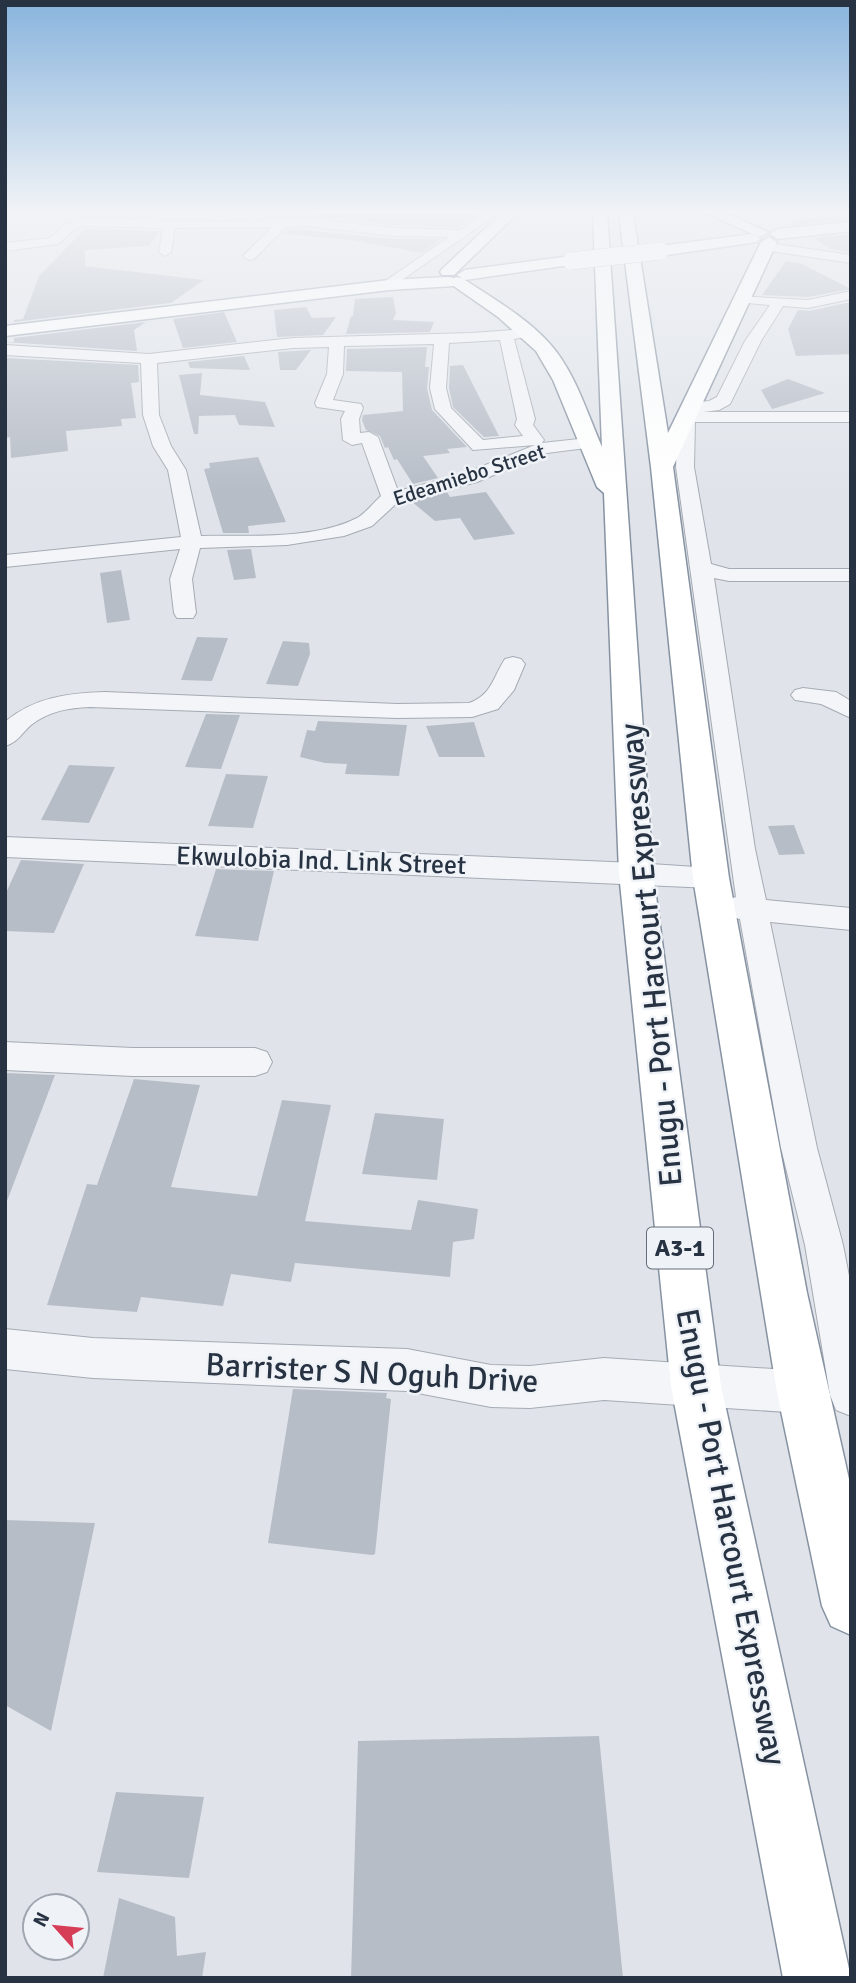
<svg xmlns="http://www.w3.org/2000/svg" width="856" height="1983" viewBox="0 0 856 1983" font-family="Signika,sans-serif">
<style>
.building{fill:#b7bdc7}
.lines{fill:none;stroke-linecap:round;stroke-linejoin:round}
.minor-casing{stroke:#a5abb4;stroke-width:2}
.major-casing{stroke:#9ea8b6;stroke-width:3}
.highway-casing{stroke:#8692a1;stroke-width:3}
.minor{fill:#f3f5f8;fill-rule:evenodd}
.major{fill:#fff;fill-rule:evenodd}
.highway{fill:#fff;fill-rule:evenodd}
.major-bridge-casing{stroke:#9ea8b6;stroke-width:18;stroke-linecap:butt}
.major-bridge{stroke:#fff;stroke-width:17}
.labels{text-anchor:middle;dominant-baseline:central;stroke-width:5;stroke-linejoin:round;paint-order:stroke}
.far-street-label{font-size:21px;fill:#273242;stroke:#eff3f7}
.shield{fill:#eff3f7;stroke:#636c78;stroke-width:2}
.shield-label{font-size:24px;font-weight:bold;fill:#273242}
.street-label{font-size:26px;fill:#273242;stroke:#eff3f7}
.near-street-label{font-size:32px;fill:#273242;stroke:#eff3f7}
</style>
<rect width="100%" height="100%" fill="#e0e4ea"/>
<g class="building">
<polygon points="319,214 478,214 459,227 395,225 315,216"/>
<polygon points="839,217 845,220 795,225 788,220"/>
<polygon points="85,229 159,231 149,246 85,250 85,266 204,280 171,303 14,322 14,320 23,319 39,276"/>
<polygon points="290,229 395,239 441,239 422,253 353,240 283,234"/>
<polygon points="851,234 851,252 830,249 814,238"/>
<polygon points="786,261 802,264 851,289 808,297 762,295"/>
<polygon points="393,297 396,313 393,320 434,322 430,332 346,334 351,316 353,316 355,299"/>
<polygon points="851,302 851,354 796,356 788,329 798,310 809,311"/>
<polygon points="306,307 312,318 336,317 323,335 277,337 274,310"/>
<polygon points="224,312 237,342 183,348 173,319"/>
<polygon points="146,322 134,330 137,351 5,342 14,342 14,338"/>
<polygon points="427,347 425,367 429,367 427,388 432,410 467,447 447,449 450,453 423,456 438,478 413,484 397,459 394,460 388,447 385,448 380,436 366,430 362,420 363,415 403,411 402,372 346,371 347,349"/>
<polygon points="311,350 296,370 280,370 278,352"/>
<polygon points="244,356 250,370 190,368 188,362"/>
<polygon points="5,358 138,365 139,382 131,383 136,418 121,419 122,426 66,431 68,451 11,458 10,437 5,438"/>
<polygon points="463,365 499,436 484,437 453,407 449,388 450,366"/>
<polygon points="202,373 200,395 265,402 275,427 239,425 235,415 199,416 198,434 194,434 179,375"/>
<polygon points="788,379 825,393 772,409 761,390"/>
<polygon points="258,457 286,522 248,526 249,533 223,533 204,469 210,468 209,463"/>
<polygon points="447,492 450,497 486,492 515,534 474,540 460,518 435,521 411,501"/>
<polygon points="251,549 256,578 234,580 227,550"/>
<polygon points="121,570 130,620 107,623 100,573"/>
<polygon points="197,637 228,638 212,681 181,680"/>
<polygon points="283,641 309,643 310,654 298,686 266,684"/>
<polygon points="206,714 240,715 221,769 185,767"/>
<polygon points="318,721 407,725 399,776 345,774 347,764 325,763 300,757 307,730 315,731"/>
<polygon points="474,722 485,757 439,757 426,726"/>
<polygon points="69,765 115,767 89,823 41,820"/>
<polygon points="226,774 268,776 253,828 208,826"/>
<polygon points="794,825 805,854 779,855 768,826"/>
<polygon points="21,860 84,864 54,933 5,931 5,895"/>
<polygon points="216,869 274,871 258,941 195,936"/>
<polygon points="5,1073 55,1075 7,1201 5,1200"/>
<polygon points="134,1079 200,1085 171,1187 257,1196 282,1100 331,1105 305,1221 411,1230 418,1200 478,1209 474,1239 453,1242 450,1277 295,1263 291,1282 231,1274 223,1306 141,1297 137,1312 47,1305 87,1184 97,1185"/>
<polygon points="375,1113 444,1119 437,1180 362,1174"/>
<polygon points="293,1389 387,1393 386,1398 391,1399 375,1554 372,1555 268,1543"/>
<polygon points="5,1520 95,1523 51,1731 5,1705"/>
<polygon points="599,1736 623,1978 351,1978 358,1741"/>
<polygon points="116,1792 204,1797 189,1878 97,1872"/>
<polygon points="119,1898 175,1917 177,1956 206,1952 202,1978 103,1978"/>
</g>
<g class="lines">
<g class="minor-casing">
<g id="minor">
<polygon points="483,214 497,214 389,289 382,285 384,282 449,237 395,236 305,226 286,227 254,259 249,260 243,256 272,227 175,228 171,252 165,256 159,252 163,228 84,226 75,229 58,244 5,251 5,243 50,238 67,223 83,218 220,222 305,218 395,228 460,230"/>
<polygon points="768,243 851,255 851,263 763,250 763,244"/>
<polygon points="851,291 851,299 808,308 783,306 761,341 730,404 719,410 703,412 851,412 851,422 695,422 694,467 711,564 729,569 851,569 851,581 729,581 714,578 755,849 766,900 851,908 851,930 770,922 817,1148 843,1245 851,1286 851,1416 836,1410 830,1395 805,1245 781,1148 740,919 726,916 721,908 726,900 736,897 676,467 678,417 686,412 682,408 684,404 709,401 717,397 745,341 770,305 736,302 736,296 808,300"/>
<path d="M 527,329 L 532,330 L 534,333 L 532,336 L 514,339 L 535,419 L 533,425 L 544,440 L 542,443 L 588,438 L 594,439 L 597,443 L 594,447 L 547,453 L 477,482 L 398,502 L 372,526 L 344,536 L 287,545 L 200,548 L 192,579 L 196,613 L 193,618 L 177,618 L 174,613 L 170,579 L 180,549 L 5,567 L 5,555 L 181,537 L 168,470 L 153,446 L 143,415 L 141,363 L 5,355 L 5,345 L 149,354 L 293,338 L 471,333 ZM 500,340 L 517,419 L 515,425 L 523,436 L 483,440 L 451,408 L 446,388 L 449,343 ZM 434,344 L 430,388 L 435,409 L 473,450 L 535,445 L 463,474 L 398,491 L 378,437 L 369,432 L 360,433 L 359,419 L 363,408 L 361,404 L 333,400 L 343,374 L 344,346 ZM 329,347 L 327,374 L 315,403 L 317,407 L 345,411 L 341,419 L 343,440 L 352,445 L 362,443 L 381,496 C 373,503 366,513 357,518 C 314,540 248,535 201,536 L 186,470 L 171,446 L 159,415 L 157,363 L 293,348 Z"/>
<path d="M 513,657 L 521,659 L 525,664 L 514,690 L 498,709 L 472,717 L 397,718 L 90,707 C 68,708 49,711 31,725 C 22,733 17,743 5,746 L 6,721 C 35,697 69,693 105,692 L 397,704 L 469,703 C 492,695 493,677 505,659 Z"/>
<polygon points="803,688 836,692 851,701 851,718 821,704 795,700 791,695 795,690"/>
<polygon points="5,837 636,863 711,868 721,871 725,878 721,885 711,888 5,857"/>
<polygon points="5,1042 133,1048 255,1048 267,1052 272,1062 267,1072 255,1076 133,1076 5,1070"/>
<polygon points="5,1329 93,1338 407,1349 491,1365 530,1366 604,1358 802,1371 817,1377 823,1392 817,1407 802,1413 604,1400 530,1408 491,1407 407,1391 93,1378 5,1369"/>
</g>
</g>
<g class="major-casing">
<g id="major">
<polygon points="851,222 851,231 778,239 770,234 778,229"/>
<polygon points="752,234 757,236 760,239 757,242 660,256 652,251 660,246"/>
<polygon points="571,256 579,261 577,264 465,280 457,275 465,270"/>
<polygon points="448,277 454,278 456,282 454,286 389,290 5,336 5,326 389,280"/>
</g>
</g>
<g class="highway-casing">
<g id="highway">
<polygon points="501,214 517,214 454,275 442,275 440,272 442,269"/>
<path d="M 593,214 L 607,214 L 653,873 L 721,1386 L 851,1978 L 783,1978 L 671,1386 L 619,873 L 604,493 L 597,487 L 553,380 L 536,351 L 498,317 L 448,282 L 456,277 L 462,278 C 492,298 526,317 550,344 C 575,372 587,413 602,447 Z"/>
<polygon points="619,214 633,214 668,433 761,242 769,237 777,242 673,467 729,878 807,1293 851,1488 851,1635 831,1626 822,1606 777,1392 693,878 651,467"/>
<polygon points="708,214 728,214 768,232 760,237 755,235"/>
</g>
</g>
<use href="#minor" class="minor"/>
<use href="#major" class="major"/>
<use href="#highway" class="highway"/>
<g class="major-bridge-casing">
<polyline id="major-bridge" points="571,261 660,251"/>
</g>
<use href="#major-bridge" class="major-bridge"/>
</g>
<linearGradient id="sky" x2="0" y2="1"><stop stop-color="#88b4dd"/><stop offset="0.43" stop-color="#f1f3f6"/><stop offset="1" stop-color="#f1f3f6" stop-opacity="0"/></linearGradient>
<rect width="856" height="492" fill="url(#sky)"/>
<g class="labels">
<g class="far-street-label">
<text transform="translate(469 475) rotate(-18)">Edeamiebo Street</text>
</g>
<rect class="shield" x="647" y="1227.5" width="66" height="41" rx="5"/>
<g class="shield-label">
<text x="680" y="1248">A3-1</text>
</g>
<g class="street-label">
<text transform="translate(321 861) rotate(2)">Ekwulobia Ind. Link Street</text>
</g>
<g class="near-street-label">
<text transform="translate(651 955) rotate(-95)">Enugu - Port Harcourt Expressway</text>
<text transform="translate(372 1373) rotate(3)">Barrister S N Oguh Drive</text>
<text transform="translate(731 1537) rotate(79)">Enugu - Port Harcourt Expressway</text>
</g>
</g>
<rect width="856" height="1983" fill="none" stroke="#273242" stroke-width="14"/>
<g transform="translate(56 1927) rotate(297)"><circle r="33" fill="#eff3f7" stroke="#9fa6af" stroke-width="2"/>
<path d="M0-5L12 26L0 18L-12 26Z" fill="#d63e58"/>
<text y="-10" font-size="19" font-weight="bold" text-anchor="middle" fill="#273242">N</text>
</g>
</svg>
